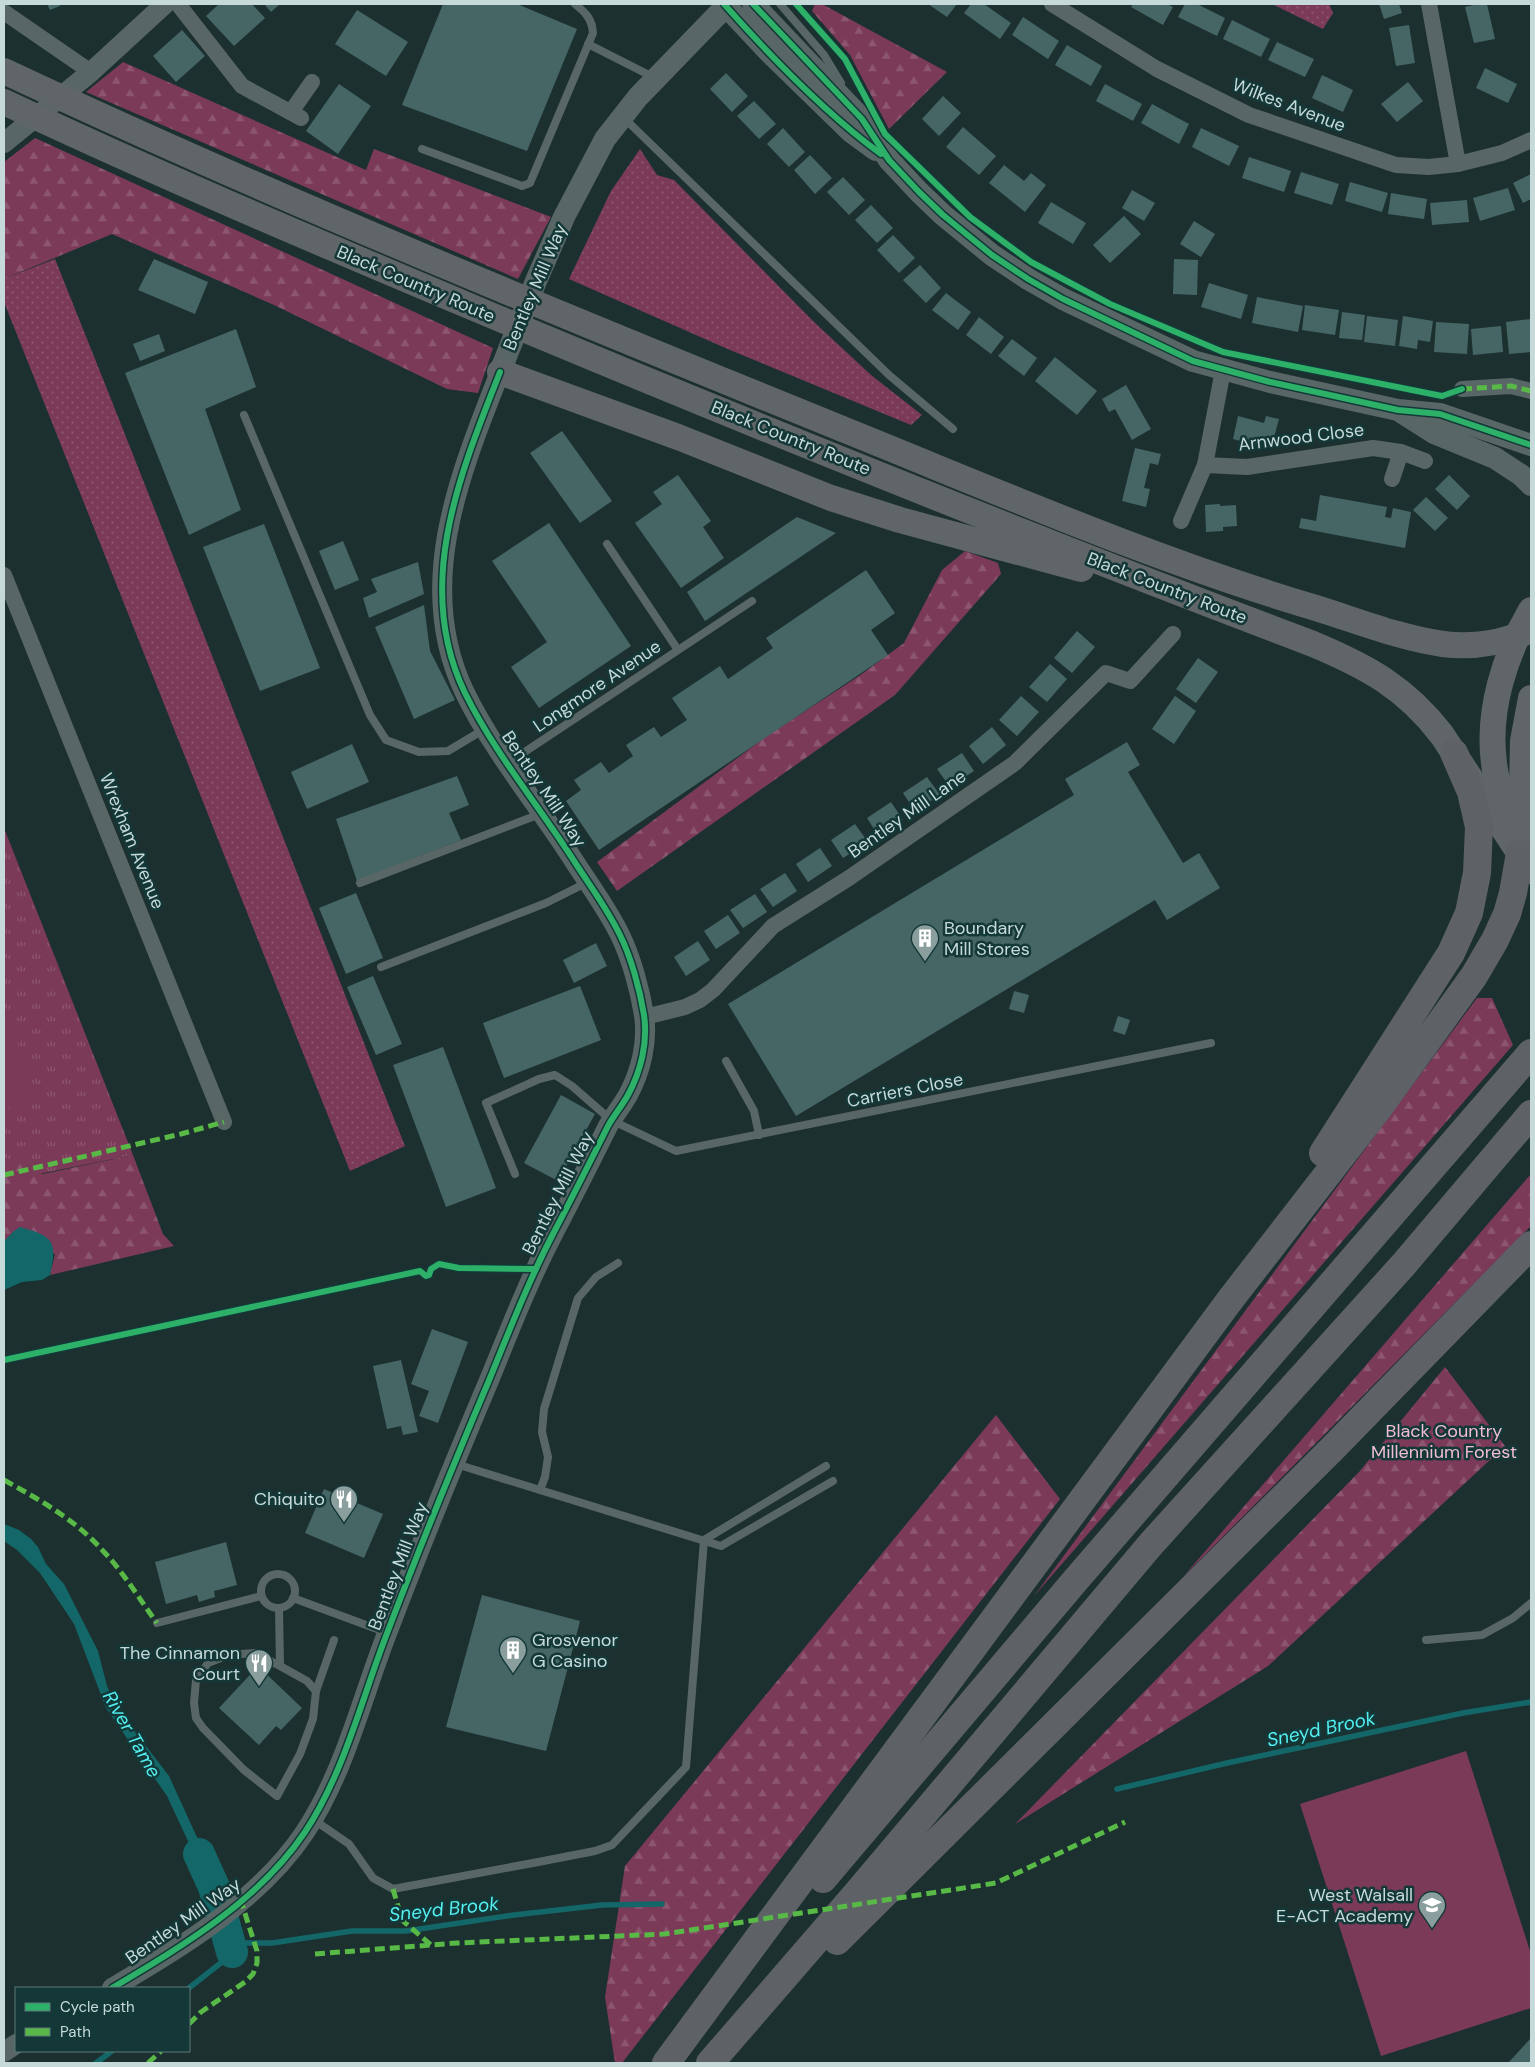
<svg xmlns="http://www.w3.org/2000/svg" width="1535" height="2067" viewBox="0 0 1535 2067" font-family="'DM Sans',sans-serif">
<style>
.grass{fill:url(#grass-tufts)}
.forest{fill:url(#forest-firs)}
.garden{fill:url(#garden-dots)}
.pitch{fill:#7c3a59}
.water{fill:#136768}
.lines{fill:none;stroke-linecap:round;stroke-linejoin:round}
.stream{stroke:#136768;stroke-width:5.5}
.river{stroke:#136768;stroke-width:32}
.building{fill:#466666}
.service{stroke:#596666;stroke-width:8}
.minor{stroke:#596666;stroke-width:16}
.tertiary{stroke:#596666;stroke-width:20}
.secondary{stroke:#596666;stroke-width:22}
.trunk{stroke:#606568;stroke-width:26}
.motorway{stroke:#5e6266;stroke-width:28}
.quiet{stroke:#58b947;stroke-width:5;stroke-dasharray:10 5;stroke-linecap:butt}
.cycleway-casing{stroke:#143838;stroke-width:9}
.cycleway{stroke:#2db169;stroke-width:6}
.labels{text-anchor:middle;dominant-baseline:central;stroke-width:5;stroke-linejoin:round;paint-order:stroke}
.street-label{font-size:18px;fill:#c7dada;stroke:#143838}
.poi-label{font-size:18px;fill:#c7dada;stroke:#143838;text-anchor:end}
.park-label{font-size:18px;fill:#f2bed1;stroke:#143838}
.water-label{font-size:19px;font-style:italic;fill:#54eff1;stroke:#143838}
</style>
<defs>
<pattern id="grass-tufts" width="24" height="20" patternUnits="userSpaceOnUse" patternTransform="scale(1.25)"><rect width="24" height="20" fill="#7c3a59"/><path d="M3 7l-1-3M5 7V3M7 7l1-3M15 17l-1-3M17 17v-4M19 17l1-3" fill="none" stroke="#8d5670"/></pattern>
<pattern id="forest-firs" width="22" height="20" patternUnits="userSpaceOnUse" patternTransform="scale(1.25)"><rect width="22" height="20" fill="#7c3a59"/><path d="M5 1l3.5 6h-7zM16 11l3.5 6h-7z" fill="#8d5670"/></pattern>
<pattern id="garden-dots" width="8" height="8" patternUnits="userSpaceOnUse" patternTransform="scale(1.25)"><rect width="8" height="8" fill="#7c3a59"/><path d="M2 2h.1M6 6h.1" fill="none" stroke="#8d5670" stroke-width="1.8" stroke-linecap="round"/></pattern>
</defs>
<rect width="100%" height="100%" fill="#1c3030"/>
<polygon class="grass" points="4,828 133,1155 4,1181"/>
<g class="forest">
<polygon points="815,4 822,4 947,72 889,129 850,55 812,11"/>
<polygon points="123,62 366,170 374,149 551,217 518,279 86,92"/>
<polygon points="35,138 493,348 478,393 447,389 274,305 112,234 4,279 4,162"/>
<polygon points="965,551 998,563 1001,574 895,695 617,891 597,862 767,736 859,676 904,643 942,570"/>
<polygon points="1477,998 1492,998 1513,1045 1034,1596"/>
<polygon points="133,1155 163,1234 174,1246 50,1275 55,1254 4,1241 4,1160 17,1160 43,1174"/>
<polygon points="1531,1174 1531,1226 1183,1577"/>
<polygon points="1445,1367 1505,1446 1268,1666 1015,1824 1359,1472"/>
<polygon points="996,1415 1060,1499 622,2063 615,2063 605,1997 625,1866"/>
</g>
<g class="garden">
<polygon points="1272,4 1329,4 1333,13 1323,29"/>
<polygon points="640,149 657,175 674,180 813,321 871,375 922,415 911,425 730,350 569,279 611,191"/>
<path d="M 55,259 C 174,554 287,851 405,1146 L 350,1171 L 4,302 L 4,279 Z"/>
</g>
<g class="pitch">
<polygon points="4,1008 38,1096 4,1110"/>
<polygon points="1466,1751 1531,1954 1531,2008 1381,2056 1300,1804"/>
</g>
<g class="water">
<path d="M 20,1227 C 53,1236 58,1241 50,1275 L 42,1280 L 22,1282 L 4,1290 L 4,1241 L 14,1231 Z"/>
<polygon points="4,1524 19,1530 31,1539 38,1547 46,1564 64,1584 98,1651 107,1686 116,1707 169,1776 211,1868 225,1889 209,1901 203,1873 167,1796 106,1708 74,1624 40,1573 17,1550 4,1541"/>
</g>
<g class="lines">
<g class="stream">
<polyline points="1117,1789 1227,1763 1463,1713 1531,1702"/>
<polyline points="189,1988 246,1943 272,1943 352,1931 406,1931 514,1915 602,1905 662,1904"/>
<polyline points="96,2063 112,2051"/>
</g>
<polyline class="river" points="199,1854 214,1887 232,1952"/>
</g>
<g class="building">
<polygon points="47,4 59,4 60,6 50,10"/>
<polygon points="219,4 252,4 265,18 234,46 206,16"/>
<polygon points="264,4 280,4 271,12"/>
<polygon points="443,4 517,4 577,29 527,151 402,105"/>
<polygon points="928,4 957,4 947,17"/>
<polygon points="971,4 984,4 1011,23 1000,39 964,13"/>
<polygon points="1133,4 1167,4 1173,7 1163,25 1131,7"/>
<polygon points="1185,4 1197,4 1225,18 1217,36 1178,17"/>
<polygon points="1379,4 1399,4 1402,13 1384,19"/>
<polygon points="1478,4 1487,4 1495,39 1474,43 1465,7"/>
<polygon points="357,10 408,42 386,76 335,44"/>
<polygon points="1023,17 1059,41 1048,59 1012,35"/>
<polygon points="1232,20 1270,39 1261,57 1223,39"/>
<polygon points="1409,25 1415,63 1396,66 1389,28"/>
<polygon points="182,30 205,56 176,82 153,56"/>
<polygon points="1277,42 1314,59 1305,77 1268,60"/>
<polygon points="1067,45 1102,66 1091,86 1055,65"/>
<polygon points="1485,68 1517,84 1508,103 1476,88"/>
<polygon points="726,73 748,96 732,112 710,89"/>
<polygon points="1322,75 1353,90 1343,112 1312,98"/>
<polygon points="1408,82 1423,101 1397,122 1381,104"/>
<polygon points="339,84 371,106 338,154 306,131"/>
<polygon points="1105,84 1142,104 1133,121 1096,101"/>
<polygon points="943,96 961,113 939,136 922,119"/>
<polygon points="754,101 776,124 759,139 737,116"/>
<polygon points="1152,104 1189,124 1179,144 1141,123"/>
<polygon points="963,127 996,156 979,175 946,147"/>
<polygon points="783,128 805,152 789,167 767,144"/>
<polygon points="1201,128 1239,146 1229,166 1192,147"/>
<polygon points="810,155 832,178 815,194 794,170"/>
<polygon points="1249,157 1291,171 1284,192 1242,178"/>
<polygon points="1004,165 1024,181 1031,173 1046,185 1025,212 989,183"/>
<polygon points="1301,172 1339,184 1332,205 1294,193"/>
<polygon points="1531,174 1531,199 1523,203 1513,183"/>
<polygon points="843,177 865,200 849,215 827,192"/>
<polygon points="1350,182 1388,193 1382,212 1345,201"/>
<polygon points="1508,188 1515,210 1480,221 1473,198"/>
<polygon points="1132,190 1155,203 1144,221 1122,208"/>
<polygon points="1391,193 1427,199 1424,219 1388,214"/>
<polygon points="1467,200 1469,222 1432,225 1430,203"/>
<polygon points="1051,202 1086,223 1073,244 1038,223"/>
<polygon points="871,205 893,228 877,243 855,220"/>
<polygon points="1124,216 1141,234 1110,263 1093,245"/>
<polygon points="1194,221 1215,234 1201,257 1180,244"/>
<polygon points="893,235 915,258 899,273 877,250"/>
<polygon points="154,259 208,282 195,314 138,290"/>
<polygon points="1174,259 1198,260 1197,295 1173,294"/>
<polygon points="920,265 941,288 926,303 903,280"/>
<polygon points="1209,283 1248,295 1241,319 1201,307"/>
<polygon points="946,293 971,312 958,330 932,310"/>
<polygon points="1257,297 1303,306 1298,332 1252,323"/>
<polygon points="1305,305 1339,310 1335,335 1302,330"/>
<polygon points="1342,312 1365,315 1362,340 1339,338"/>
<polygon points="1367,316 1398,320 1395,346 1364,342"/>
<polygon points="1403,316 1433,321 1430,342 1418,340 1417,349 1399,346"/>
<polygon points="979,317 1004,337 991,354 966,335"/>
<polygon points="1531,319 1531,352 1509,354 1506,322"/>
<polygon points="1436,322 1469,324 1467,354 1434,352"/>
<polygon points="1501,326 1503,352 1473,355 1471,329"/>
<polygon points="236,329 256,387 205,409 241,510 189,535 125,373"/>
<polygon points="159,334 165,351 140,361 133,344"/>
<polygon points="1012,339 1037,358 1024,376 998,356"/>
<polygon points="1055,357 1097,391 1077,415 1035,381"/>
<polygon points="1126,385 1151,429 1132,440 1115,409 1109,412 1102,399"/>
<polygon points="1238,416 1264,423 1266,416 1279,419 1273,441 1265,439 1263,447 1233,439"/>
<polygon points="562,431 612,501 580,523 530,453"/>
<polygon points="1135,448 1161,454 1158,465 1150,463 1144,488 1150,489 1146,507 1122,501"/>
<polygon points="678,475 711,521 703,527 724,558 681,588 635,523 662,504 653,492"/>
<polygon points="1449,475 1470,496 1457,510 1435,489"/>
<polygon points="1320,495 1387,507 1385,517 1391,518 1393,508 1411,512 1405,548 1299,528 1301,518 1316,521"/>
<polygon points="1426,497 1448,518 1435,531 1413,510"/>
<polygon points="1220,504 1220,506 1236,505 1237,526 1223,527 1223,531 1206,532 1205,505"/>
<polygon points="797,517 836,533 705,621 687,592"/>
<polygon points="549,523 631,646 539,708 511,667 547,642 492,561"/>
<polygon points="264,524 320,668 260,691 203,547"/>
<polygon points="343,541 359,580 335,590 319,551"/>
<polygon points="418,562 424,594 369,618 363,598 377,592 371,579"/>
<polygon points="866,570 895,613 871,630 888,655 599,850 566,801 581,790 574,780 601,762 609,773 633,756 626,745 654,727 661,737 687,720 672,698 720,666 728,679 773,648 766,638"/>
<polygon points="424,605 430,651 455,700 414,719 375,627"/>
<polygon points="1077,631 1095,647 1072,673 1054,658"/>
<polygon points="1198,658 1218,672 1196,703 1176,689"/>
<polygon points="1050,664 1067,679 1047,702 1029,687"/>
<polygon points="1021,696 1039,712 1017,736 999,720"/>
<polygon points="1175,696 1196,711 1174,744 1152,729"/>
<polygon points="992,727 1006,745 983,764 969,746"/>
<polygon points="1127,742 1140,765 1128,772 1183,863 1199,853 1220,888 1167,920 1155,900 796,1116 728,1004 1074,795 1065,779"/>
<polygon points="352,744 369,782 307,809 291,772"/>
<polygon points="962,753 974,771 950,787 937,769"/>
<polygon points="457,776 469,805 449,813 461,840 357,881 336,819"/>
<polygon points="927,777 940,795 915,811 903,793"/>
<polygon points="891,802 903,820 879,837 867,818"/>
<polygon points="855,824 868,842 843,858 831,840"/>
<polygon points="820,848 832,866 808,882 796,864"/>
<polygon points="785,873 797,891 773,907 760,889"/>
<polygon points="356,893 383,958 346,974 319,908"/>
<polygon points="755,894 767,912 743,928 730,910"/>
<polygon points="728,915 740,933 716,949 704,931"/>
<polygon points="698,941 710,960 686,976 674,957"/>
<polygon points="596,943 607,966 574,983 563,960"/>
<polygon points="373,976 402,1044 376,1055 347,987"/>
<polygon points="580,986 601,1040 504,1078 483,1023"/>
<polygon points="1014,991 1029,995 1024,1013 1009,1009"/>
<polygon points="1118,1016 1130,1020 1125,1035 1113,1031"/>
<polygon points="443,1047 496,1188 446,1207 393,1065"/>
<polygon points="561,1095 595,1114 558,1181 524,1163"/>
<polygon points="432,1329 468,1342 438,1423 419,1416 429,1391 411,1384"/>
<polygon points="401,1360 418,1432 403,1435 401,1426 387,1429 373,1366"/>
<polygon points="324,1489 383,1514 364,1558 305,1533"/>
<polygon points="226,1542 237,1585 214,1591 215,1597 199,1602 197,1595 166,1604 155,1562"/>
<polygon points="482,1595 580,1621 546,1751 446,1727"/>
<polygon points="258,1666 302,1708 281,1730 276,1726 259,1745 219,1708"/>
<polygon points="1531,2038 1531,2063 1508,2063"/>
</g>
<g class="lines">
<g class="service">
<polyline points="780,4 824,55 841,83"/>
<polyline points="588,44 653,77"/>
<polyline points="623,117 889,375 953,429"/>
<path d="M 422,149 L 522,186 L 530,183 L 593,33 C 592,19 586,13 575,4"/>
<polyline points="244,415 370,715 386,740 419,752 448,751 483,730"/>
<polyline points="607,544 678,650"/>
<polyline points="508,763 752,601"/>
<polyline points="360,883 540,814"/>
<polyline points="381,967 546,903 588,882"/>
<polyline points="726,1061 754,1111 759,1135"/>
<polyline points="515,1174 486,1103 539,1079 555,1075 572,1086 611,1120 676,1151 1211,1043"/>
<polyline points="456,1464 721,1546 833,1481"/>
<polyline points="540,1490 545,1477 548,1457 542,1432 544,1409 578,1298 596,1277 618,1263"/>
<polyline points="704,1540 826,1466"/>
<circle cx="278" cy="1591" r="17"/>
<polyline points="293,1598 385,1632"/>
<polyline points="279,1608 280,1666 307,1681 316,1691 313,1719 300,1754 277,1796 244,1770 203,1728 196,1718 194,1703 196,1680 208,1663 228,1655 255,1653 280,1666"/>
<polyline points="157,1623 261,1596"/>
<polyline points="1426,1640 1482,1635 1513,1618 1531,1603"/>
<polyline points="316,1691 334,1640"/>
<polyline points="314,1820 349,1844 373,1878 393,1889 533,1863 595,1851 612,1845 686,1767 704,1540"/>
</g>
<g class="minor">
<polyline points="178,4 242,86 301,118"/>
<polyline points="1052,4 1157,69 1249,115 1396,165 1429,167 1458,164 1502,153 1531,140"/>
<polyline points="1429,4 1458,164"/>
<polyline points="4,12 91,72"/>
<polyline points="291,112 312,82"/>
<polyline points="1462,389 1511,386 1531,391"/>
<polyline points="1205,465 1247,467 1373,448 1401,452 1425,461"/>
<polyline points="1392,479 1401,452"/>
<polyline points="1181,521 1205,465 1223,370"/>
<polyline points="4,575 224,1122"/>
<polyline points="645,1017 685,1007 700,1000 713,990 773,926 849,878 1015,763 1106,673 1130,681 1173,634"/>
</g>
<g class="tertiary">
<polyline points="4,143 91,72 165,4"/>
<path d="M 112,1988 C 181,1947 259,1901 305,1832 C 344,1773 361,1701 386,1636 C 419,1549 454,1463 490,1378 C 510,1329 529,1280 553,1234 C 572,1198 590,1162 608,1126 C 614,1115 622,1106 628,1095 C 641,1071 648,1042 644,1015 C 640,990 631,957 620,935 C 608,910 591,887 576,864 C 540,807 495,754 465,693 C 413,586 460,474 500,372"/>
<polyline points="4,2052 16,2044"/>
</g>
<g class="secondary">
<polyline points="724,4 769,52 850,131 876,150"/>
<polyline points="753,4 862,119 889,160 919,192 943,215 992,255 1028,279 1063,299 1193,361 1270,382 1398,410 1440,414 1531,445"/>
<polyline points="500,372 536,281 564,217 605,139 638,97 728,4"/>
<polyline points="1401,412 1434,433 1495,458 1521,475 1531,485"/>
</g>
<g class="trunk">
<path d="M 4,71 C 298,209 599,330 899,452 C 1036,508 1174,566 1316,608 C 1358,621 1400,638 1443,644 C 1475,648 1502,643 1531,630"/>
<path d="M 4,102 C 176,183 351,256 526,330 C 787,439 1049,544 1313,644 C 1368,667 1406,688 1442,735 L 1531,871"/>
<polyline points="500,372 678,437 831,498 900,520 1081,569"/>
<path d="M 1509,822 C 1504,803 1496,783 1494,763 C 1487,710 1505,655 1531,610"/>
<polyline points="1521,837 1523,741 1531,698"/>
</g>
<g class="motorway">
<polyline points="1323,1153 1451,953 1469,913 1477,873 1479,827 1471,792 1454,753"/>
<polyline points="823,1879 1074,1582 1531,1053"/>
<polyline points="837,1941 1333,1448 1531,1245"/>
<polyline points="666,2063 1230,1300 1378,1109 1474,976 1495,940 1507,914 1513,893 1520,853"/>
<polyline points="710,2063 858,1892 1151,1544 1404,1264 1531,1114"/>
</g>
<g class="quiet">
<polyline points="1462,389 1511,386 1531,391"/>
<polyline points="4,1175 181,1134 224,1122"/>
<path d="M 4,1480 C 40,1500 76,1520 104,1552 C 124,1573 140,1600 157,1623"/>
<polyline points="393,1889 402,1920 431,1945"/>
<polyline points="315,1954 457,1943 665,1934 996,1883 1125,1822"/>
<polyline points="189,2024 201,2012 245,1982 253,1974 257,1963 257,1951 241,1901"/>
<polyline points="148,2063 161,2051"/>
</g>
<g class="cycleway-casing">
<g id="cycleway">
<path d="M 724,4 C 770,56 825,113 881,154"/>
<polyline points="753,4 862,119 889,160 919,192 943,215 992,255 1028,279 1063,299 1193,361 1270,382 1398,410 1440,414 1531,445"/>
<polyline points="796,4 845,59 885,134 970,217 1031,262 1110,304 1223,352 1442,396 1462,389"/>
<polyline points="4,1360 420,1271 426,1276 429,1275 431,1269 439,1264 459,1268 536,1269"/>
<path d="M 112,1988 C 181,1947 259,1901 305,1832 C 344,1773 361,1701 386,1636 C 419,1549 454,1463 490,1378 C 510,1329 529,1280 553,1234 C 572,1198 590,1162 608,1126 C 614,1115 622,1106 628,1095 C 641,1071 648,1042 644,1015 C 640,990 631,957 620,935 C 608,910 591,887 576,864 C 540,807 495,754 465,693 C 413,586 460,474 500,372"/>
</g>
</g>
<use href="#cycleway" class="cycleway"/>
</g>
<defs>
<g id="building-pin" transform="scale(1.4375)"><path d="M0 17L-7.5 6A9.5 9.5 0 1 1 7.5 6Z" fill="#8b9e9e" stroke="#143838"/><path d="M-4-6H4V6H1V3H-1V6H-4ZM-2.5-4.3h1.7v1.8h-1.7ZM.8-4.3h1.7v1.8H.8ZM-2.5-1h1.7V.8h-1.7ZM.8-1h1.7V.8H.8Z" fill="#fff"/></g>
<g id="restaurant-pin" transform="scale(1.4375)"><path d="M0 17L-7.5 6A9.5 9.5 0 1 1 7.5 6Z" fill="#8b9e9e" stroke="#143838"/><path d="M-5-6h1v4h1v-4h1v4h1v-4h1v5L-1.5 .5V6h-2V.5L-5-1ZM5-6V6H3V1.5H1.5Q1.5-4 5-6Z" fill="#fff"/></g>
<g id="school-pin" transform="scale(1.4375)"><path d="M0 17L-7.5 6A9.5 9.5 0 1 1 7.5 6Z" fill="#8b9e9e" stroke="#143838"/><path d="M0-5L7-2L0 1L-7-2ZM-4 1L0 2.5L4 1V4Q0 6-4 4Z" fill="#fff"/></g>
</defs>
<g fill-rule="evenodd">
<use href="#building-pin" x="925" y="938"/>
<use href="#restaurant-pin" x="344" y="1499"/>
<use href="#building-pin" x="513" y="1650"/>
<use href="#restaurant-pin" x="259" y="1663"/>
<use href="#school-pin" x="1432" y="1905"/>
</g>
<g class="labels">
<g class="street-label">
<text transform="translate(1289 105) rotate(21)">Wilkes Avenue</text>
<text transform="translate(416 284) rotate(23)">Black Country Route</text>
<text transform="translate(535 287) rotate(-67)">Bentley Mill Way</text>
<text transform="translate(1301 437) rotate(-7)">Arnwood Close</text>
<text transform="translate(791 438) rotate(22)">Black Country Route</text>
<text transform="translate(1167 588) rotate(21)">Black Country Route</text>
<text transform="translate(597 686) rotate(-34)">Longmore Avenue</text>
<text transform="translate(544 789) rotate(56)">Bentley Mill Way</text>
<text transform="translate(907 814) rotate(-35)">Bentley Mill Lane</text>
<text transform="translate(132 841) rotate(68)">Wrexham Avenue</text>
<text transform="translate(905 1090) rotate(-11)">Carriers Close</text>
<text transform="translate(558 1193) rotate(-63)">Bentley Mill Way</text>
<text transform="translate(398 1566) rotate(-69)">Bentley Mill Way</text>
<text transform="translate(183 1921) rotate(-35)">Bentley Mill Way</text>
</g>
<g class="poi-label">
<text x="944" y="928" text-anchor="start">Boundary<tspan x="944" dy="21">Mill Stores</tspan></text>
<text x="325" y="1499">Chiquito</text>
<text x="532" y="1640" text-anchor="start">Grosvenor<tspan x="532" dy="21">G Casino</tspan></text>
<text x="240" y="1653">The Cinnamon<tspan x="240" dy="21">Court</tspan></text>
<text x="1413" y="1895">West Walsall<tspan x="1413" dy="21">E-ACT Academy</tspan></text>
</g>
<g class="park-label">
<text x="1444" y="1431">Black Country<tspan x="1444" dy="21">Millennium Forest</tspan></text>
</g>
<g class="water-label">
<text transform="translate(1321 1729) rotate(-12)">Sneyd Brook</text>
<text transform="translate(132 1734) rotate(60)">River Tame</text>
<text transform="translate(444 1909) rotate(-6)">Sneyd Brook</text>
</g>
</g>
<rect width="1535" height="2067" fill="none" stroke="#c7dada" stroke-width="10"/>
<rect x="15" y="1987" width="175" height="65" fill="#143838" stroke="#5c7979"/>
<rect x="25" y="2003" width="25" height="8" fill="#2db169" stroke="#5c7979"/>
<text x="60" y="2012" font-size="15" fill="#c7dada">Cycle path</text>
<rect x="25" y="2028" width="25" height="8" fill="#58b947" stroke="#5c7979"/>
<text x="60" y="2037" font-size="15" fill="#c7dada">Path</text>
</svg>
